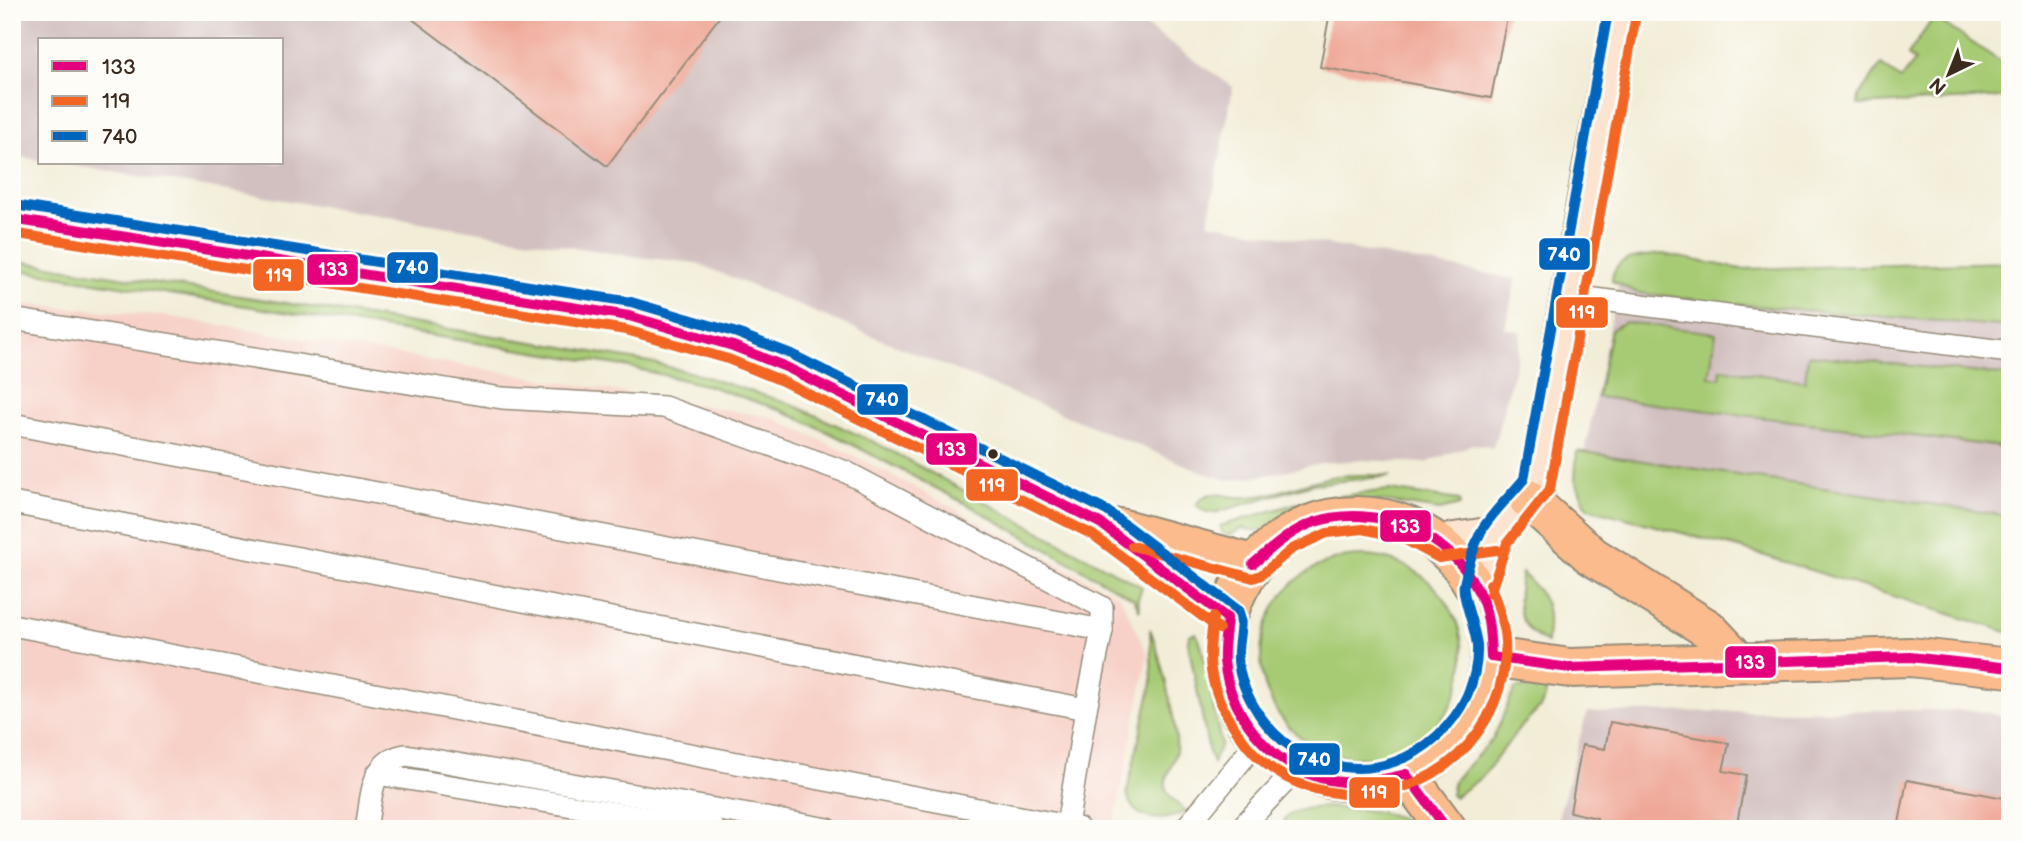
<svg xmlns="http://www.w3.org/2000/svg" width="2022" height="841" viewBox="0 0 2022 841" font-family="'Balsamiq Sans',sans-serif">
<style>
.built{fill:#f7d1c8}
.industrial{fill:#d2bfc0}
.green{fill:#a7cb75;stroke:#717a4a;stroke-width:2}
.building{fill:#efa898}
.lines{fill:none;stroke-linecap:round;stroke-linejoin:round}
.lane-casing{stroke:#968c7a;stroke-width:24}
.secondary-casing{stroke:#968c7a;stroke-width:42}
.highway-casing{stroke:#968c7a;stroke-width:42}
.lane{stroke:#fff;stroke-width:21}
.secondary{stroke:#fde4d1;stroke-width:38}
.highway{stroke:#fbbb8c;stroke-width:38}
.bus-1-casing{stroke:#fdfcf7;stroke-width:16}
.bus-2-casing{stroke:#fdfcf7;stroke-width:16}
.bus-3-casing{stroke:#fdfcf7;stroke-width:16}
.bus-1{stroke:#e5007d;stroke-width:10}
.bus-2{stroke:#f26522;stroke-width:10}
.bus-3{stroke:#0065bd;stroke-width:10}
.bus-dot{fill:#3b2a1e;stroke:#fdfcf7;stroke-width:2.5}
.line-badge{stroke:#fdfcf7;stroke-width:2.5}
.badge-label{font-size:19px;text-anchor:middle;font-weight:bold;fill:#fff}
</style>
<rect width="100%" height="100%" fill="#fdfcf7"/>
<filter id="ink" filterUnits="userSpaceOnUse"><feTurbulence type="fractalNoise" baseFrequency=".0143" numOctaves="2"/><feDisplacementMap in="SourceGraphic" scale="14" xChannelSelector="R" yChannelSelector="G"/><feConvolveMatrix kernelMatrix="1 2 1 2 8 2 1 2 1" color-interpolation-filters="sRGB"/></filter>
<filter id="wash" filterUnits="userSpaceOnUse"><feTurbulence type="fractalNoise" baseFrequency=".00686" numOctaves="4" result="noise"/><feDisplacementMap in="SourceGraphic" scale="28" xChannelSelector="R" yChannelSelector="G"/><feGaussianBlur stdDeviation="1.57" result="paint"/><feColorMatrix in="noise" values="0 0 0 0 0 0 0 0 0 0 0 0 0 0 0 0 0 1.4 0 .05"/><feComposite in="paint" operator="in"/></filter>
<g filter="url(#wash)">
<rect width="100%" height="100%" fill="#f2edd7"/>
<polygon class="built" points="12,303 172,317 771,417 857,457 1120,596 1148,655 1113,829 12,829"/>
<g class="industrial">
<polygon points="12,12 1126,12 1233,87 1208,223 1516,279 1505,328 1521,332 1516,363 1493,448 1473,444 1426,463 1359,460 1321,463 1261,476 1228,480 1210,475 696,263 629,256 57,163 282,163 282,40 40,40 40,160 12,156"/>
<polygon points="1763,268 2010,270 2010,610 1587,508 1578,486 1621,271"/>
<polygon points="1972,710 2010,717 2010,829 1555,829 1587,712"/>
</g>
<g class="green">
<polygon points="1934,17 2010,68 2010,97 1858,105 1859,96 1881,65 1901,79 1915,61 1908,55"/>
<path d="M 1663,254 L 1741,269 L 2010,262 L 2010,327 L 1755,306 L 1638,293 L 1612,281 C 1613,254 1642,257 1663,254 Z"/>
<polygon points="12,260 558,346 649,362 697,374 791,404 878,444 1142,587 1138,599 1140,611 1134,599 972,507 832,434 780,410 709,386 629,367 12,269"/>
<polygon points="1624,322 1716,333 1709,377 1720,378 1721,369 1805,381 1808,355 2010,376 2010,448 1597,397 1611,330"/>
<polygon points="1577,451 2010,516 2010,633 1743,549 1587,508 1575,479"/>
<path d="M 1370,475 L 1391,476 L 1313,484 L 1214,513 L 1206,512 L 1196,505 C 1206,489 1219,495 1235,497 C 1264,500 1298,484 1326,478 C 1340,474 1356,475 1370,475 Z"/>
<polygon points="1389,490 1459,500 1460,505 1440,510 1380,501 1324,505 1306,509 1267,529 1258,531 1242,528 1231,535 1223,534 1220,526 1308,500"/>
<circle cx="1362" cy="657" r="101"/>
<path d="M 1522,573 C 1549,600 1550,605 1547,643 C 1516,627 1515,604 1522,573 Z"/>
<path d="M 1150,629 C 1159,651 1179,729 1176,751 C 1175,763 1164,774 1166,787 C 1167,797 1178,804 1186,811 C 1164,824 1130,822 1127,791 L 1152,683 Z"/>
<polygon points="1196,633 1201,644 1221,744 1213,763 1209,753 1188,642 1189,635"/>
<polygon points="1547,687 1545,698 1540,708 1519,729 1482,777 1454,797 1451,795 1454,780 1493,739 1514,690 1516,688"/>
<path d="M 1329,807 C 1356,811 1386,808 1410,823 L 1410,828 L 1332,829 L 1286,825 L 1284,820 C 1295,807 1313,808 1329,807 Z"/>
</g>
<g id="blocks">
<g class="building">
<polygon points="403,12 723,12 607,166"/>
<polygon points="1330,12 1508,12 1491,98 1320,67"/>
<polygon points="1610,722 1729,743 1723,771 1746,775 1736,829 1593,829 1597,818 1570,812 1582,745 1605,749"/>
<polygon points="1907,780 2010,799 2010,829 1898,829"/>
</g>
</g>
</g>
<g filter="url(#ink)">
<use href="#blocks" fill-opacity="0" stroke="#968c7a" stroke-width="2"/>
<g class="lines">
<g class="lane-casing">
<g id="lane">
<polyline points="1571,296 2010,352"/>
<polyline points="12,319 502,398 664,407 846,472 1102,607 1102,630 1086,709 1067,826"/>
<polyline points="12,424 1102,630"/>
<polyline points="12,503 1086,709"/>
<polyline points="12,625 1078,828"/>
<polyline points="377,774 714,829"/>
<path d="M 366,829 C 372,799 369,760 406,755 L 828,829"/>
<polyline points="1185,829 1259,739"/>
<polyline points="1240,829 1297,769"/>
</g>
</g>
<g class="secondary-casing">
<g id="secondary">
<polyline points="1441,544 1495,536"/>
<polyline points="1477,589 1495,536 1537,485 1591,175 1622,12"/>
</g>
</g>
<g class="highway-casing">
<g id="highway">
<polyline points="12,219 629,316 733,346 786,367 1100,523 1227,618"/>
<polyline points="1528,499 1592,556 1708,629 1739,662"/>
<circle cx="1357" cy="649" r="133"/>
<polyline points="1120,528 1253,564"/>
<polyline points="1491,657 1570,668 1910,657 2010,668"/>
<polyline points="1406,774 1447,829"/>
</g>
</g>
<use href="#lane" class="lane"/>
<use href="#secondary" class="secondary"/>
<use href="#highway" class="highway"/>
<g class="bus-1-casing">
<g id="bus-1">
<polyline points="12,219 629,316 733,346 786,367 1100,523 1227,618"/>
<path d="M 1253,564 C 1272,548 1291,530 1315,522 C 1375,502 1449,533 1477,589 C 1489,610 1490,633 1491,657"/>
<path d="M 1227,618 C 1226,632 1223,647 1224,661 C 1230,721 1281,777 1342,782 C 1364,784 1385,779 1406,774"/>
<polyline points="1491,657 1570,668 1910,657 2010,668"/>
<polyline points="1406,774 1447,829"/>
</g>
</g>
<g class="bus-2-casing">
<g id="bus-2">
<polyline points="12,233 626,330 728,359 780,380 1093,535 1219,629"/>
<polyline points="1132,546 1253,578 1261,575 1292,549 1327,533 1363,529 1400,537 1439,558 1497,550"/>
<polyline points="1490,594 1507,543 1550,489 1636,15"/>
<path d="M 1213,617 C 1212,635 1208,652 1211,670 C 1214,693 1225,714 1238,733 C 1258,764 1289,784 1324,791 C 1414,810 1498,748 1505,657 C 1507,632 1499,607 1490,584"/>
</g>
</g>
<g class="bus-3-casing">
<path id="bus-3" d="M 14,205 L 631,302 L 737,333 L 791,354 L 1107,511 L 1238,610 C 1244,622 1238,638 1238,652 C 1237,670 1243,687 1252,703 C 1272,739 1303,761 1344,767 C 1413,777 1480,714 1477,646 C 1476,629 1461,595 1464,584 C 1468,567 1474,544 1483,528 C 1494,511 1511,495 1524,479 L 1608,12"/>
</g>
<use href="#bus-1" class="bus-1"/>
<use href="#bus-2" class="bus-2"/>
<use href="#bus-3" class="bus-3"/>
</g>
</g>
<circle class="bus-dot" cx="993" cy="454" r="6"/>
<g class="line-badge">
<rect x="1538" y="237" width="53" height="34" rx="7" fill="#0065bd"/>
<rect x="386" y="251" width="53" height="33" rx="7" fill="#0065bd"/>
<rect x="306" y="253" width="53" height="33" rx="7" fill="#e5007d"/>
<rect x="252" y="258" width="53" height="34" rx="7" fill="#f26522"/>
<rect x="1555" y="296" width="54" height="33" rx="7" fill="#f26522"/>
<rect x="856" y="383" width="53" height="33" rx="7" fill="#0065bd"/>
<rect x="925" y="432" width="53" height="34" rx="7" fill="#e5007d"/>
<rect x="965" y="468" width="54" height="34" rx="7" fill="#f26522"/>
<rect x="1379" y="509" width="53" height="34" rx="7" fill="#e5007d"/>
<rect x="1724" y="645" width="53" height="34" rx="7" fill="#e5007d"/>
<rect x="1288" y="742" width="53" height="34" rx="7" fill="#0065bd"/>
<rect x="1348" y="776" width="53" height="33" rx="7" fill="#f26522"/>
</g>
<g class="badge-label">
<text x="1564" y="261">740</text>
<text x="412" y="274">740</text>
<text x="333" y="276">133</text>
<text x="279" y="282">119</text>
<text x="1582" y="319">119</text>
<text x="882" y="406">740</text>
<text x="951" y="456">133</text>
<text x="992" y="492">119</text>
<text x="1405" y="533">133</text>
<text x="1750" y="669">133</text>
<text x="1314" y="766">740</text>
<text x="1374" y="799">119</text>
</g>
<rect width="2022" height="841" fill="none" stroke="#fdfcf7" stroke-width="42"/>
<rect x="38" y="38" width="245" height="126" fill="#fdfcf7" stroke="#afa8a0" stroke-width="2"/>
<rect x="52" y="61" width="35" height="10" fill="#e5007d" stroke="#afa8a0" stroke-width="2"/>
<text x="102" y="74" font-size="21" fill="#3b2a1e">133</text>
<rect x="52" y="96" width="35" height="10" fill="#f26522" stroke="#afa8a0" stroke-width="2"/>
<text x="102" y="108" font-size="21" fill="#3b2a1e">119</text>
<rect x="52" y="131" width="35" height="10" fill="#0065bd" stroke="#afa8a0" stroke-width="2"/>
<text x="102" y="144" font-size="21" fill="#3b2a1e">740</text>
<g transform="translate(1949 74) rotate(223)" stroke="#fdfcf7" stroke-width="5" paint-order="stroke">
<path d="M0-5L12 26L0 18L-12 26Z" fill="#3b2a1e"/>
<text y="-10" font-size="19" font-weight="bold" text-anchor="middle" fill="#3b2a1e">N</text>
</g>
</svg>
